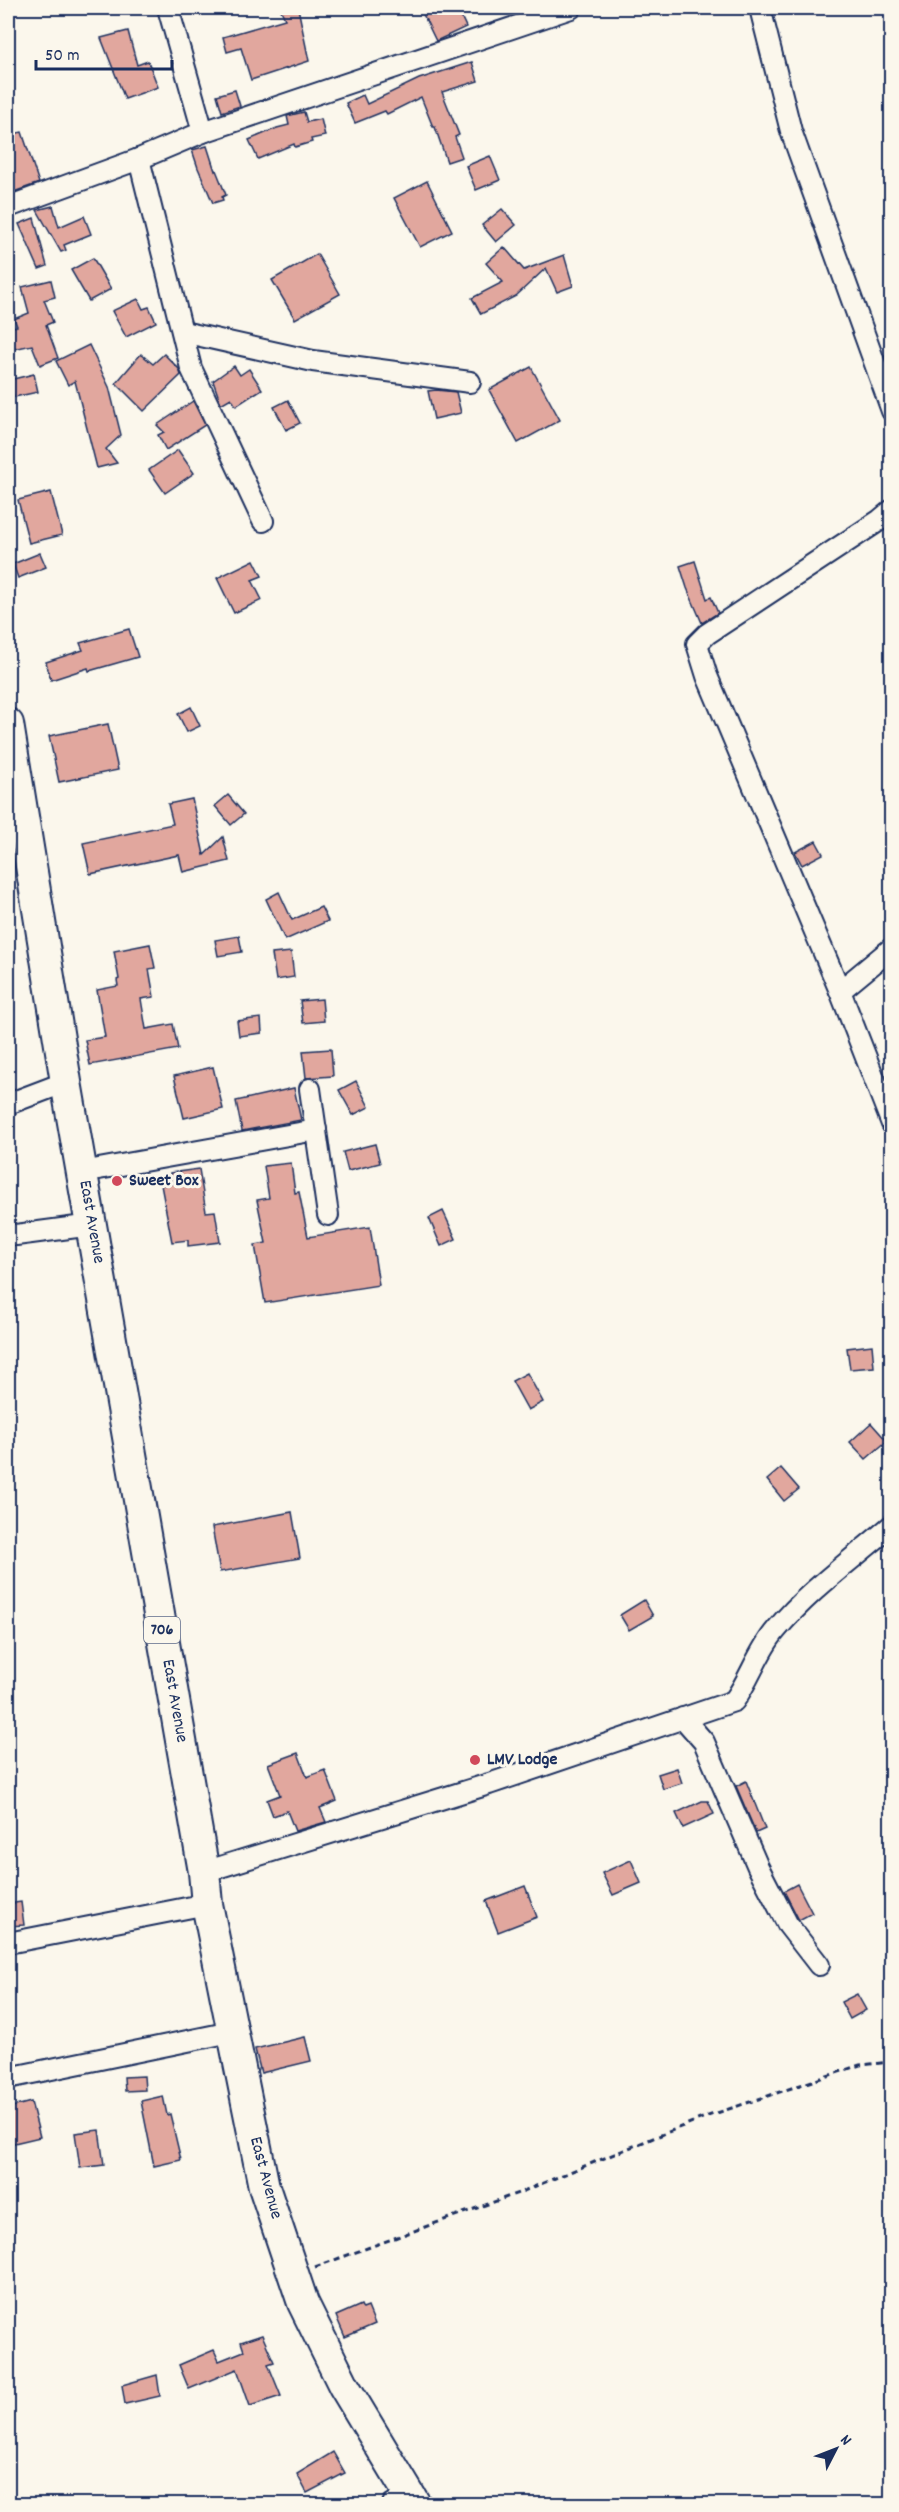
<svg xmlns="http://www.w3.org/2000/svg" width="899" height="2512" viewBox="0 0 899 2512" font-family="Dekko,sans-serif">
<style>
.building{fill:#e1a79e;stroke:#1b2f5e;stroke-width:1.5}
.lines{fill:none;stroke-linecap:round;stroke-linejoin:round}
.minor-casing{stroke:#1b2f5e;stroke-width:24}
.primary-casing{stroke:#1b2f5e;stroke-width:34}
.path{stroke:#1b2f5e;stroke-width:3;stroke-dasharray:6 4.5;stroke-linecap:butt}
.minor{stroke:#fbf7ec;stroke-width:20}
.primary{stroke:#fbf7ec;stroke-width:30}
.poi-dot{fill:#d1495b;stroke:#fbf7ec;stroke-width:2}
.labels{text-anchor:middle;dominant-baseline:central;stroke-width:6;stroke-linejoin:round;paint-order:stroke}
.shield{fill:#fbf7ec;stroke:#5e6b89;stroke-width:1.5}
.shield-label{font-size:16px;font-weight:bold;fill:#1b2f5e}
.poi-label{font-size:18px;font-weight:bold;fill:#1b2f5e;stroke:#fbf7ec;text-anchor:start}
.street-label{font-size:18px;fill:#1b2f5e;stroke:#fbf7ec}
</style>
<rect width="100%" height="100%" fill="#fbf7ec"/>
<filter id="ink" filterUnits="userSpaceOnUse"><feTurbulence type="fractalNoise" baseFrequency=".0167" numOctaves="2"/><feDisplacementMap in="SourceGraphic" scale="12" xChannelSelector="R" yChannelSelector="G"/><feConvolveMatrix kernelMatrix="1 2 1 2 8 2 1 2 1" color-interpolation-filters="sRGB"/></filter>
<g filter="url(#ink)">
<g class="building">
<polygon points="280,8 298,8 309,61 251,80 241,48 227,52 223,37 285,19"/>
<polygon points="420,8 434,8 437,12 446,8 457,8 466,27 436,41"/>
<polygon points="128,31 137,65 148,61 158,87 125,99 101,38"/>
<polygon points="472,62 478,81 442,92 459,135 455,137 462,157 447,162 435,127 433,127 421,97 387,114 385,111 355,123 346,103 363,95 367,104 419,79"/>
<polygon points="235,90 240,106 222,112 217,95"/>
<polygon points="304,112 307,122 321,119 325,136 311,139 312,142 295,147 294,144 258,159 249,140 277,128 289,125 287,116"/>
<polygon points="22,132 39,183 8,194 8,135"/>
<polygon points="207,146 215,171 216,170 226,195 222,197 223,200 213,203 198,168 192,150"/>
<polygon points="490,156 500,180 476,190 466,166"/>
<polygon points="427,181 452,231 420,247 394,198"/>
<polygon points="53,206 59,227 84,216 91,234 64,245 66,250 61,252 37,210"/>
<polygon points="502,209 516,225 496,242 482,225"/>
<polygon points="34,218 47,266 39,269 19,224"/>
<polygon points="504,247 524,270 564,255 573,286 557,292 546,268 516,296 481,314 472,298 503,282 486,263"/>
<polygon points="317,254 340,294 295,319 272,280"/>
<polygon points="93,258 111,289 89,301 71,270"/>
<polygon points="51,280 55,297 44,300 53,322 46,325 58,358 40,365 32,345 8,350 8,328 17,326 14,319 29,313 22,287"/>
<polygon points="138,299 143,309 149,307 156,322 126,337 112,311"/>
<polygon points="89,345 109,387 121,435 106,449 117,463 97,468 75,381 68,385 56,361"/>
<polygon points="141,354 153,364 164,354 179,369 181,375 144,411 116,383"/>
<polygon points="234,366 240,375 249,369 262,389 236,406 231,398 221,404 213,381"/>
<polygon points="531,367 560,420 518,443 489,390"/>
<polygon points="34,374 38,392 14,397 9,380"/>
<polygon points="436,390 456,392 461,413 434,419 428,391"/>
<polygon points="288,400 300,423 286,430 274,407"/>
<polygon points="193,401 205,425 166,450 158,435 164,432 157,425"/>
<polygon points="178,450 194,473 165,493 149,470"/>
<polygon points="51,492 62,535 29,543 18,500"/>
<polygon points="40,553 46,567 18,578 13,564"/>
<polygon points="254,560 262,576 252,580 262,600 234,613 217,578"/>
<polygon points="695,561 707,599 711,597 718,613 702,623 687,588 680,566"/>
<polygon points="129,629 138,657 89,671 88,668 51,680 46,662 83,650 80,643"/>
<polygon points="191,707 200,726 187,732 178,714"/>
<polygon points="108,724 118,770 59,782 49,736"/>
<polygon points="228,795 244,814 231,825 215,806"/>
<polygon points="192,799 204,855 223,837 229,861 183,872 179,855 90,874 83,843 173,824 168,804"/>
<polygon points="816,841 823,854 802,865 795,852"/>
<polygon points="279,892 292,920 321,907 328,921 285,940 266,899"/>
<polygon points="239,936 242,952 218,956 215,940"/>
<polygon points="150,944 155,968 149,969 154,997 141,999 146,1029 173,1024 178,1049 90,1065 85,1040 105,1037 97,990 118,986 117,980 119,979 114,951"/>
<polygon points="291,952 294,977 276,980 272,954"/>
<polygon points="322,999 324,1021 303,1023 300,1001"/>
<polygon points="261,1018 262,1033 239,1036 237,1021"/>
<polygon points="331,1049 333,1076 306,1078 303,1051"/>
<polygon points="213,1067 223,1109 184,1118 174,1076"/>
<polygon points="356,1081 369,1107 353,1115 339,1090"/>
<polygon points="294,1088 301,1120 242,1131 236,1101"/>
<polygon points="375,1144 380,1163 348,1171 343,1152"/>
<polygon points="291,1163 295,1193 299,1192 308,1237 370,1227 379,1285 265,1303 255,1245 266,1243 257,1200 269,1198 264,1166"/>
<polygon points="199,1169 206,1212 215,1211 220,1242 188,1246 188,1240 172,1242 161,1185 172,1184 170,1173"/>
<polygon points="443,1211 456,1239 441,1246 429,1218"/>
<polygon points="872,1345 874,1367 850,1369 847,1348"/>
<polygon points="527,1373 543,1402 528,1410 512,1381"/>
<polygon points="871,1423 887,1441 866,1459 850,1442"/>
<polygon points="781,1468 799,1489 784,1501 767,1480"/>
<polygon points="292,1512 300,1558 220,1572 212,1527"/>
<polygon points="644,1600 653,1616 629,1630 620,1615"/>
<polygon points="298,1753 307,1777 325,1770 337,1801 320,1808 326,1822 295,1831 287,1811 273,1816 267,1800 280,1795 268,1764"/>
<polygon points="677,1768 682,1783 663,1789 658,1774"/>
<polygon points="746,1781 765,1829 756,1833 736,1786"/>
<polygon points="702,1801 708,1801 714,1814 683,1828 676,1813"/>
<polygon points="631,1860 641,1883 613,1895 602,1873"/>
<polygon points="797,1884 812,1913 799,1920 784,1891"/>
<polygon points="525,1886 537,1917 498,1932 486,1901"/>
<polygon points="21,1902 24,1925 8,1926 8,1904"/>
<polygon points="857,1994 866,2010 850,2019 841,2002"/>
<polygon points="305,2037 311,2061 261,2073 255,2049"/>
<polygon points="144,2076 145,2090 125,2091 124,2077"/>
<polygon points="163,2096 167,2115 170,2114 181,2160 154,2166 141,2101"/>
<polygon points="31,2102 40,2137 10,2144 8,2108"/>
<polygon points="99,2130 104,2165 80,2168 75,2133"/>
<polygon points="361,2305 363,2309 368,2307 375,2324 345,2337 336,2316"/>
<polygon points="262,2335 274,2362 268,2364 281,2396 250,2406 237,2369 189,2389 179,2365 214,2350 219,2361 244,2351 241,2342"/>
<polygon points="157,2375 160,2396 125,2404 122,2385"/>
<polygon points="333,2452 345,2473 307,2493 297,2474"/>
</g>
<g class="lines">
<g class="minor-casing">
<g id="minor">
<polyline points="168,8 203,132"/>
<polyline points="760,8 791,131 892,411"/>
<polyline points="139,159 191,368 263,521"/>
<polyline points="8,207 139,159 203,132 571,8"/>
<polyline points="183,332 313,361 470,382"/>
<polyline points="892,510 880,520 707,634 697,644 707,676 840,991 892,1124"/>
<polyline points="840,991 892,948"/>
<polyline points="310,1089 328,1215"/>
<polyline points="8,1104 66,1082"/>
<polyline points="82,1172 316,1130"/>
<polyline points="8,1234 16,1235 92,1225"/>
<polyline points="683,1718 704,1742 758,1867 788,1925 819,1965"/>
<path d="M 204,1872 L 489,1784 L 734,1701 C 750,1679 758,1651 776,1630 C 808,1591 853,1559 892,1525"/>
<polyline points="8,1943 207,1904"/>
<polyline points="8,2078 231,2032"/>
<polyline points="393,2504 409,2495"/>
</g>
</g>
<g class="primary-casing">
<polyline id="primary" points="8,724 66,1082 204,1872 207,1904 264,2187 303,2303 344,2386 415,2504"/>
</g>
<polyline class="path" points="315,2267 521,2192 705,2117 860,2065 892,2062"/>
<use href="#minor" class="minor"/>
<use href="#primary" class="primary"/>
</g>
</g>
<g class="poi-dot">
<circle cx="117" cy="1181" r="6"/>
<circle cx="475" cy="1760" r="6"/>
</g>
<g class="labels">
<rect class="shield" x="144" y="1617" width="36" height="26" rx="4.5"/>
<g class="shield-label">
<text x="162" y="1630">706</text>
</g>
<g class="poi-label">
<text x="129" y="1181">Sweet Box</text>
<text x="487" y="1760">LMV Lodge</text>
</g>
<g class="street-label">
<text transform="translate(91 1222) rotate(80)">East Avenue</text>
<text transform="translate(174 1701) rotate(80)">East Avenue</text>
<text transform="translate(265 2178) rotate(75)">East Avenue</text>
</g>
</g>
<rect width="899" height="2512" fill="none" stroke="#fbf7ec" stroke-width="30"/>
<rect x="15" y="15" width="869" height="2482" fill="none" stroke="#1b2f5e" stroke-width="2" filter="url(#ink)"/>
<g transform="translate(836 2449) rotate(48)" stroke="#fbf7ec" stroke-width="4.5" paint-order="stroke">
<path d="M0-4.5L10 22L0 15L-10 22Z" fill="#1b2f5e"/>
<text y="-9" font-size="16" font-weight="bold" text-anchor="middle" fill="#1b2f5e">N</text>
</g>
<path d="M36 60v9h136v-9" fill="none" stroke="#1b2f5e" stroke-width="3"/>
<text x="45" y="60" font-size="18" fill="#1b2f5e" stroke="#fbf7ec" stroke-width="4.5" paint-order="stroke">50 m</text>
</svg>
